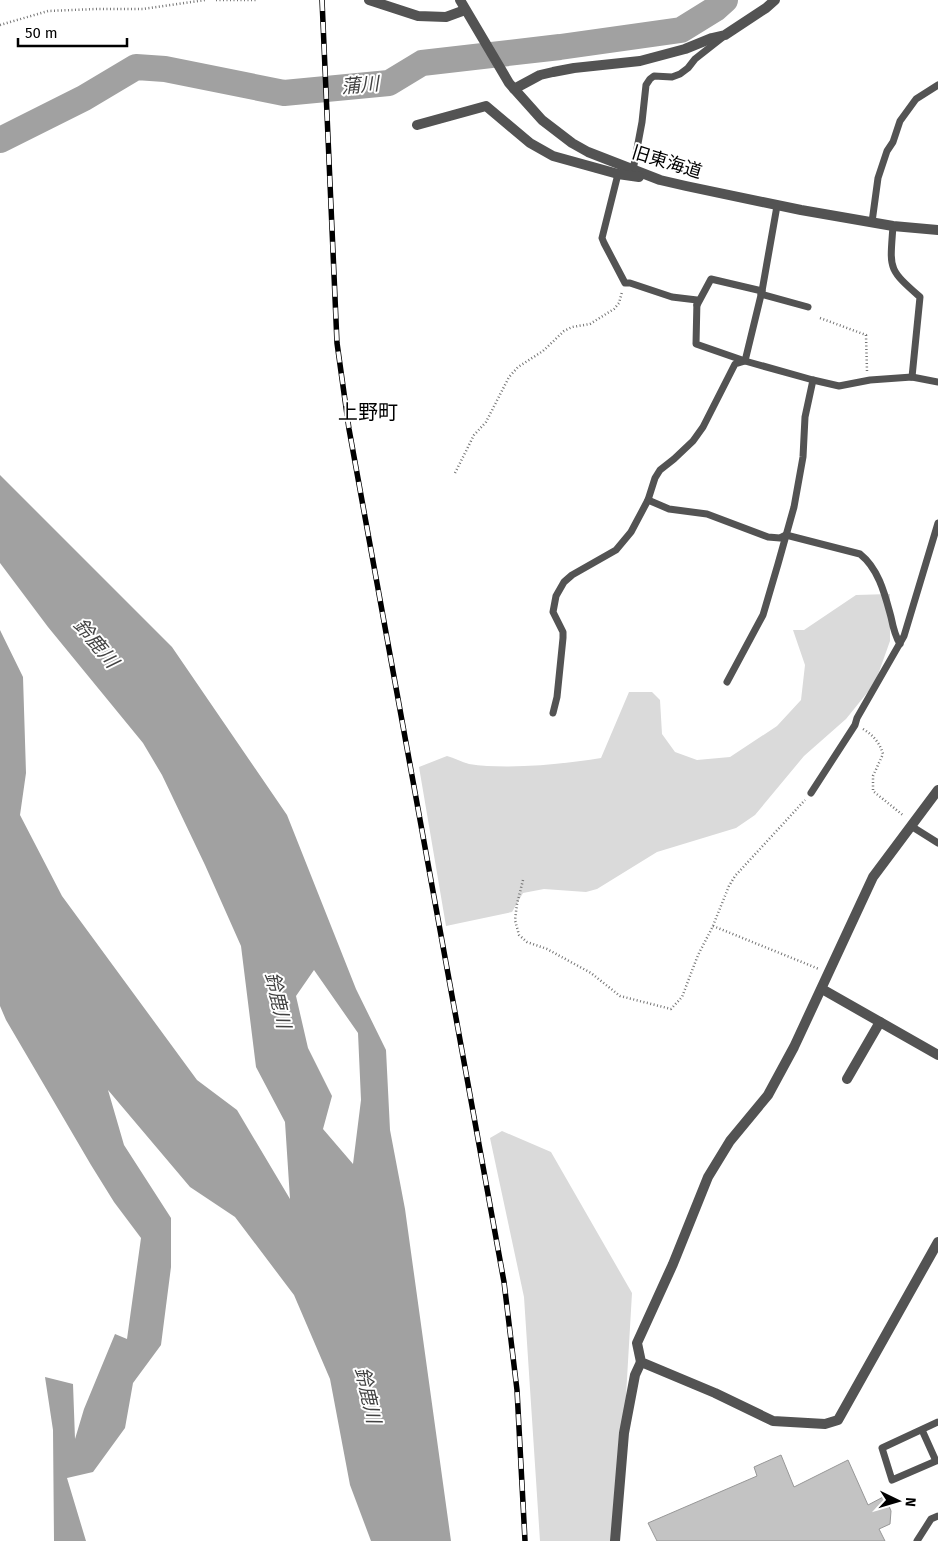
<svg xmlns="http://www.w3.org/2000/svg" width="938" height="1541" viewBox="0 0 938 1541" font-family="'Fira Sans','Noto Sans JP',sans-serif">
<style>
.green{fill:#dadada}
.water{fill:#a1a1a1;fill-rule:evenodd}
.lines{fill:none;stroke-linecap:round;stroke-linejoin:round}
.river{stroke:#a1a1a1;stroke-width:26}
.building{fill:#c3c3c3;stroke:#979797}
.path{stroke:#757575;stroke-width:2.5;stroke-dasharray:1 2.5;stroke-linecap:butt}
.lane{stroke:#535353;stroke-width:7}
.street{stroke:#535353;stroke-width:10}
.rail-casing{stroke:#000;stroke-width:5.5}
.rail{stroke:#fff;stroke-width:4;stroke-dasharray:11;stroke-linecap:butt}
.labels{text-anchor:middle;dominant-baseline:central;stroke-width:4;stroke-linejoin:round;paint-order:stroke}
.street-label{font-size:18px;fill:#000;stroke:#fff}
.water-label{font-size:19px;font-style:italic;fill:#424242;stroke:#fff}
.quarter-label{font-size:20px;fill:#000;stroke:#fff}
</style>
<rect width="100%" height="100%" fill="#fff"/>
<g class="green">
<path d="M 890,594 L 890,641 L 875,683 L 846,719 L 804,756 L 755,815 L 736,828 L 657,852 L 597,889 L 586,892 L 544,889 L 523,893 L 512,912 L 446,926 L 419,767 L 447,756 C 454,758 462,762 469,764 C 508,770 563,764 601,758 L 629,692 L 652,692 L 660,700 L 662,734 L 675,752 L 697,760 L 730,757 L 777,726 L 801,700 L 805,665 L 793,630 L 804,630 L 856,595 Z"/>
<polygon points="502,1131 551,1152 632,1293 619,1516 615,1541 540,1541 524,1297 490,1138"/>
</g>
<path class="water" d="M 0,475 L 172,647 L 287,815 L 356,989 L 386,1050 L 390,1130 L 405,1209 L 451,1541 L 371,1541 L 350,1485 L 330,1379 L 294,1295 L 235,1217 L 190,1187 L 108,1090 L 124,1145 L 171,1218 L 171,1267 L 161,1345 L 133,1383 L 125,1428 L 93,1472 L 67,1478 L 86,1541 L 54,1541 L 53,1430 L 45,1377 L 73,1384 L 75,1439 L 84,1409 L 115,1334 L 127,1339 L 141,1238 L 114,1202 L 91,1165 L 6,1020 L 0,1006 L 0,630 L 23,677 L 26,773 L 20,815 L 62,896 L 197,1080 L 237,1110 L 290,1199 L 285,1122 L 256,1067 L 241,946 L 205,865 L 162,775 L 143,743 L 48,627 L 0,563 ZM 314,970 L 358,1033 L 361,1100 L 353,1164 L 323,1129 L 332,1096 L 308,1048 L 296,996 Z"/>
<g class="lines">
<polyline class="river" points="0,140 84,98 136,67 165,69 284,93 389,83 422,63 560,47 681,30 715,9 725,0"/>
</g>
<polygon class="building" points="781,1455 794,1487 848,1460 868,1505 885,1496 891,1511 890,1524 879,1529 885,1541 657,1541 648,1523 757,1476 754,1467"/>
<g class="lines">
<g class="path">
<polyline points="216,0 258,0"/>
<polyline points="0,25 48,11 96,9 143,9 205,0"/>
<polyline points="820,318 866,335 867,371"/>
<polyline points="455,473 474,435 486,422 509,377 518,367 543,351 564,331 572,327 590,324 614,309 619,303 622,292"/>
<path d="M 863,729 C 873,735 880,743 883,754 L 873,776 L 873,791 L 904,816"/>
<polyline points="523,880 517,904 515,920 519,935 527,942 547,949 591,973 620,996 671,1009 682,997 698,955 712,928 729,886 735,876 805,800"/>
<polyline points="713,926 819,969"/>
</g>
<g class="lane">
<polyline points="633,170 642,122 646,85 650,79 654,76 672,77 680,74 688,68 695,59 723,37"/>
<polyline points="618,174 602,238 604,243 625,283 630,283 672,297 697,300 696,344 745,361 813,380 839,386 870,380 912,377 938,382"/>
<polyline points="872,222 878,178 887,151 893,142 900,121 916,99 938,85"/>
<path d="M 893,226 C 890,269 887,268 920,297 L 912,377"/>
<polyline points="761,294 808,307"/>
<polyline points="697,305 711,279 762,291"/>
<path d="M 648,500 L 669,509 L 707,514 L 768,537 L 780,538 L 786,535 L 860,554 C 879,569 885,595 891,617 C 893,627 895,636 900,644"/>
<polyline points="727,682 763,615 778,564 794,507 803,457 805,417 813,380"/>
<polyline points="553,713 557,697 563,638 563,632 553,612 556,596 564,582 572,575 616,550 631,532 648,500 655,478 660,470 674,459 693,441 703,427 735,364 745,361 762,291 777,206"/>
<polyline points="811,793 855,725 857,718 904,636 938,523"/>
<polyline points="911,826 938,843"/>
<polyline points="922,1430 936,1461 892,1480 882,1448 938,1422"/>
<polyline points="917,1541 931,1519 938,1516"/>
</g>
<g class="street">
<polyline points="369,0 418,16 446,17 465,10"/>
<polyline points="460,0 509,83 542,120 572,143 588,152 660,180 686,186 801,210 893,226 938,230"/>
<polyline points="514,89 540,75 553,72 574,68 640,61 685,49 712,38 725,35 766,8 775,0"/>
<polyline points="417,125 486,106 530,143 553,156 618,174 639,177"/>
<polyline points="938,790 873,877 794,1047 768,1095 730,1141 708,1177 673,1264 637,1343 641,1362 715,1393 773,1421 825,1424 838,1420 938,1242"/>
<polyline points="822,989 938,1055"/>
<polyline points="847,1079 880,1022"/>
<polyline points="615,1541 624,1433 635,1375 641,1362"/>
</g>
<g class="rail-casing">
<polyline id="rail" points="322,0 337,343 349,429 504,1282 517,1390 525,1541"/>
</g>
<use href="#rail" class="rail"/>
</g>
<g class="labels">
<g class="street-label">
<text transform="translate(667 162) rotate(17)">旧東海道</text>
</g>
<g class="water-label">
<text transform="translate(360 85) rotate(-5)">蒲川</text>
<text transform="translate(96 643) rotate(50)">鈴鹿川</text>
<text transform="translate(278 1000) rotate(77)">鈴鹿川</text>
<text transform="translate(368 1395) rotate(77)">鈴鹿川</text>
</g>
<g class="quarter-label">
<text x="368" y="412">上野町</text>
</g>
</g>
<g transform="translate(898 1501) rotate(95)" stroke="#ffffff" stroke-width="4" paint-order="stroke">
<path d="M0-4L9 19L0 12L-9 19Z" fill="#000000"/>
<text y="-8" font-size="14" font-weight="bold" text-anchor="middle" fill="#000000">N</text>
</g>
<path d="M18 38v8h109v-8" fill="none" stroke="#000000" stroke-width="2.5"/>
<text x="25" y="38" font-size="15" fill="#000000" stroke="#ffffff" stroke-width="4" paint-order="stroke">50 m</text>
</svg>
